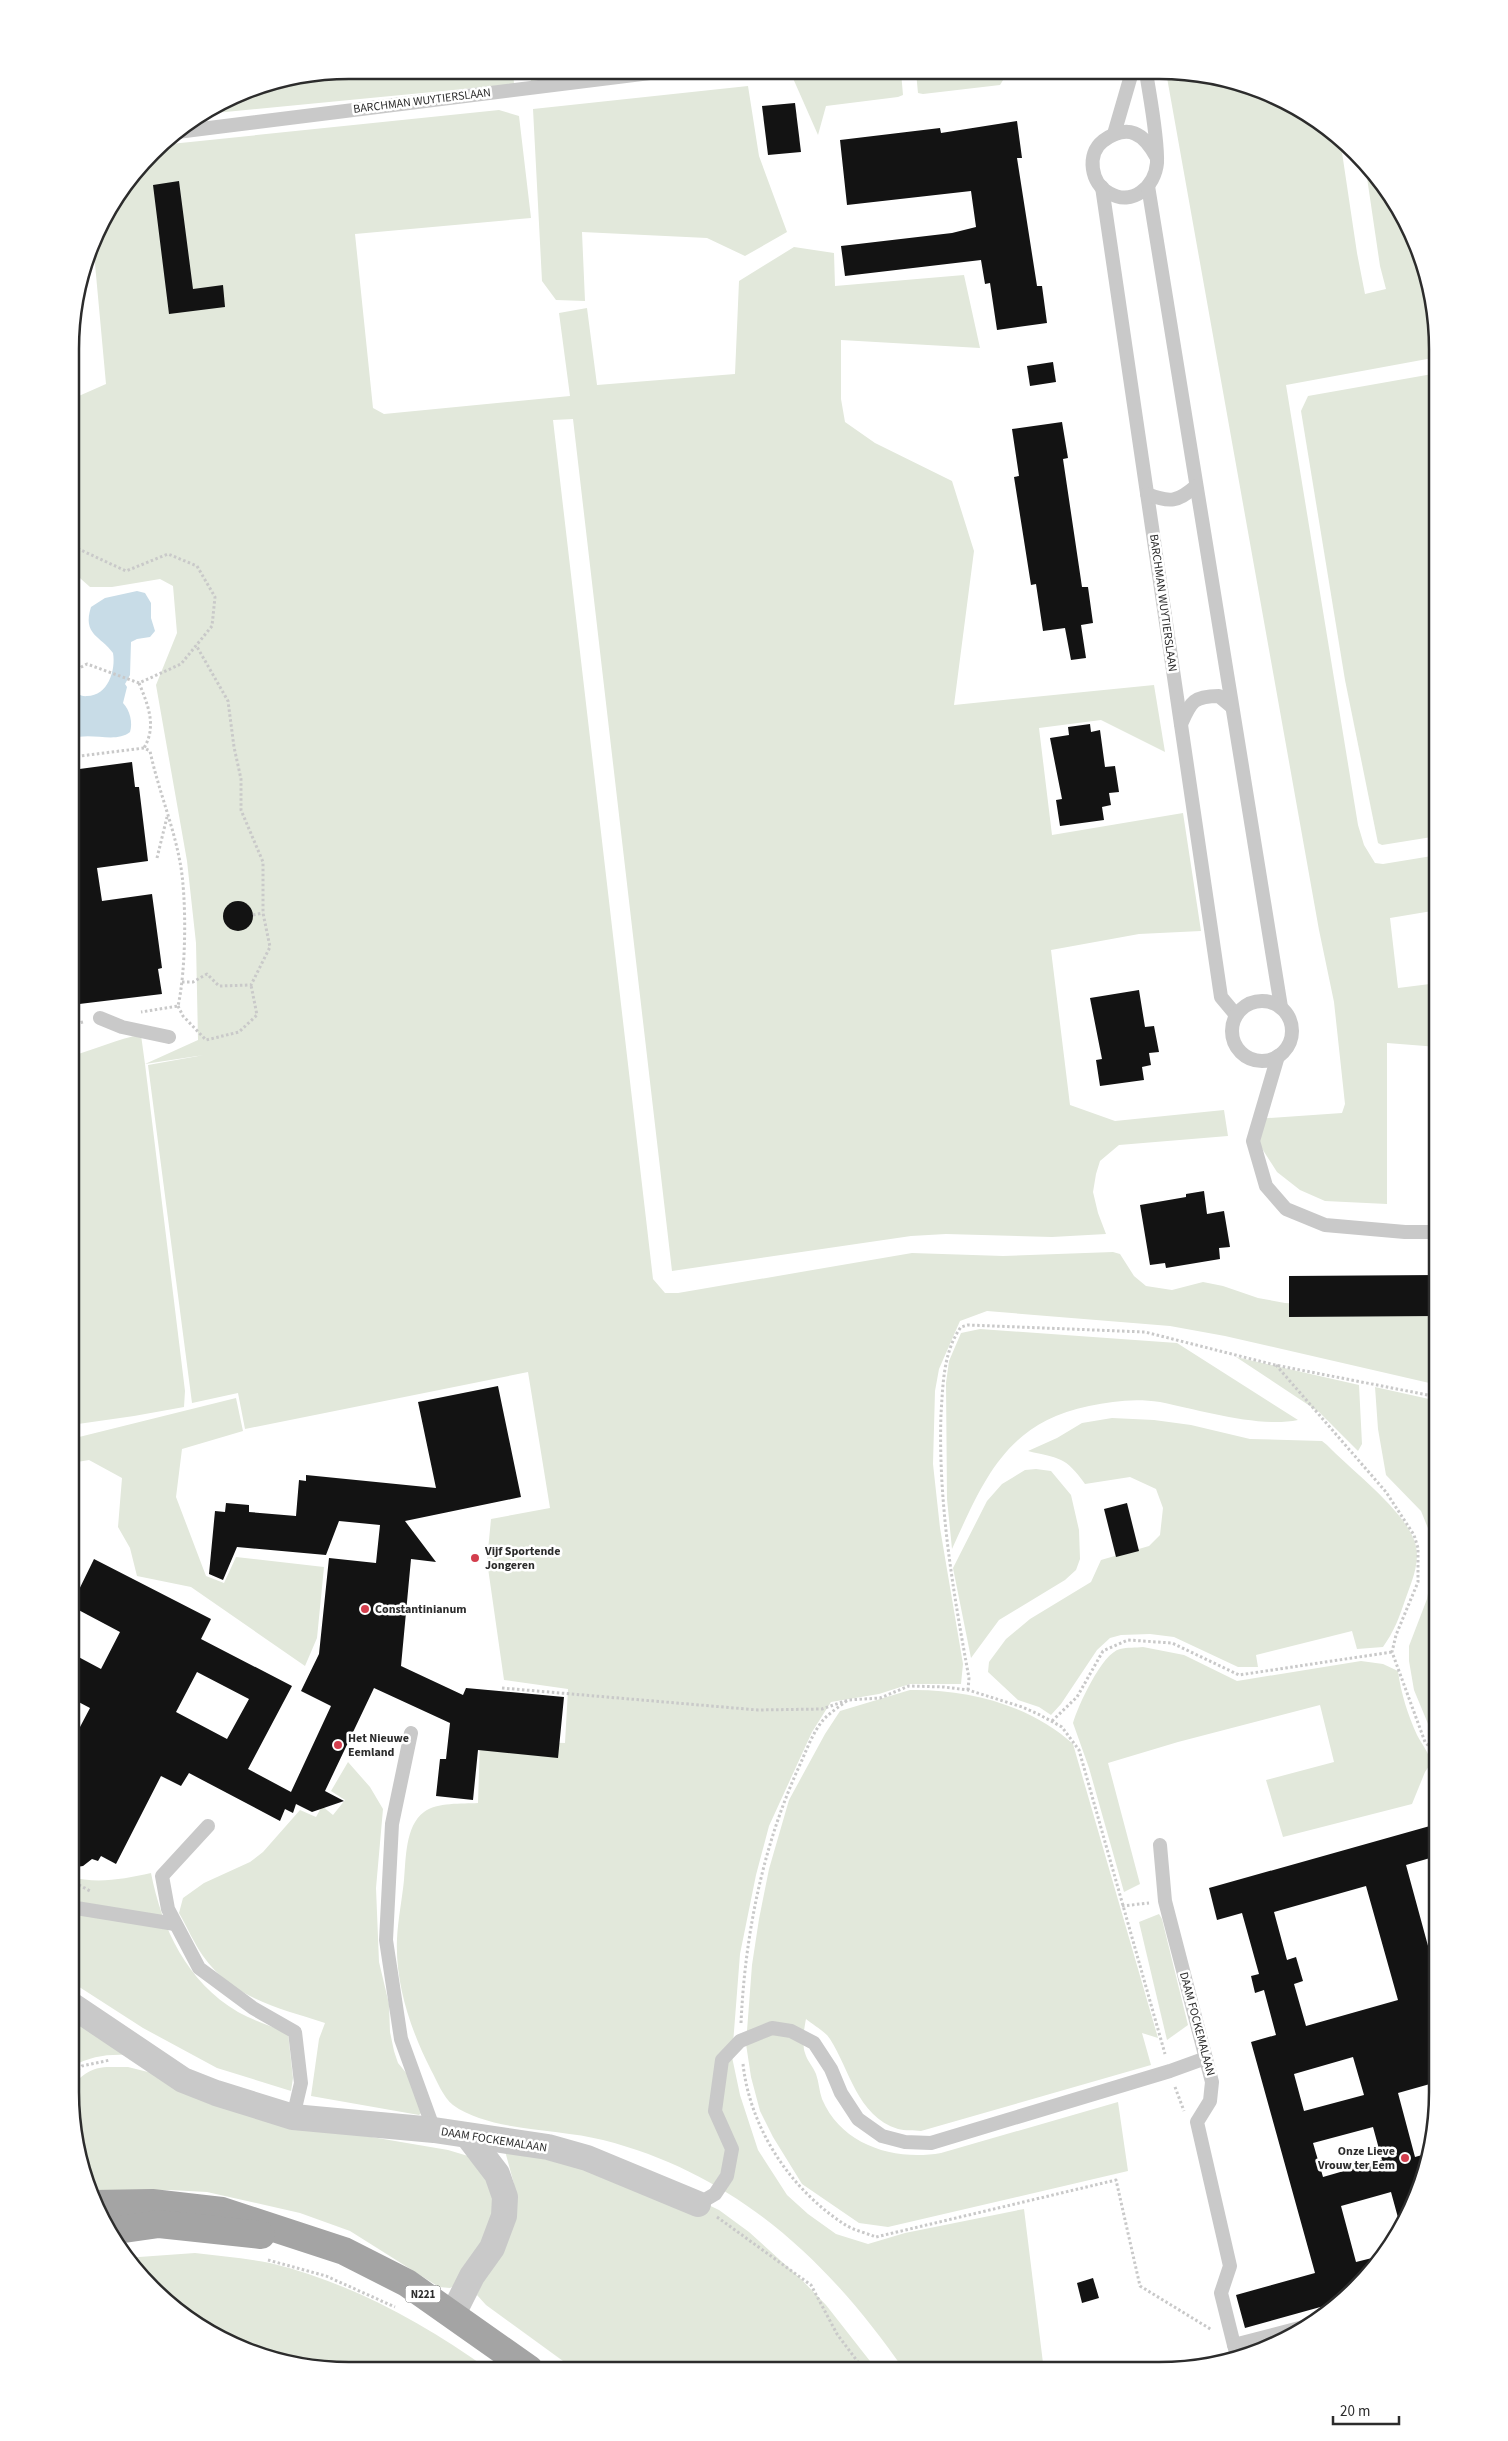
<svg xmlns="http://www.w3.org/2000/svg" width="1508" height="2441" viewBox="0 0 1508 2441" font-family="'Source Sans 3',sans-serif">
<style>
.green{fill:#e2e8db}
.water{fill:#c8dce7}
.building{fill:#131313;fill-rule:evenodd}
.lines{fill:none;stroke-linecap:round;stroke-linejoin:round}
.path{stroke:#c9c9c9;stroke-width:3;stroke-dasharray:2.5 2.5;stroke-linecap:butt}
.lane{stroke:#c9c9c9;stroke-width:14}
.street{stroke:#c9c9c9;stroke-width:26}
.primary{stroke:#a4a4a4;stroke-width:28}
.poi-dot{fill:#d33e4d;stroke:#fff;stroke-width:2}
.labels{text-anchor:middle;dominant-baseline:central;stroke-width:5;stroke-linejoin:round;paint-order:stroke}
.shield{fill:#fff;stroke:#6b6b6b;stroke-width:1}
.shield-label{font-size:11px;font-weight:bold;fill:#2c2c2c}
.street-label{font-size:12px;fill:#2c2c2c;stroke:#fff}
.poi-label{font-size:12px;font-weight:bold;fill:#2c2c2c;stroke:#fff;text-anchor:start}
.rim{fill:none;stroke:#2c2c2c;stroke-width:2.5}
</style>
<rect width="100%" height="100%" fill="#fff"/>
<g class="green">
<polygon points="349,70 513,70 514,84 205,114 242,91"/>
<polygon points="530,71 639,71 531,81"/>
<polygon points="835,71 901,72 903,95 898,97 826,106 818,135 792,76"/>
<polygon points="916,72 1008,72 1000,85 923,94 918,93"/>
<path d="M 1166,72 C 1176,72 1188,71 1197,73 C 1246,82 1305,103 1340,139 L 1357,253 L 1365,294 L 1386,289 L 1380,266 L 1365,164 L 1381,179 L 1417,242 L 1438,349 L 1438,357 L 1286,385 L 1358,825 L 1364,845 L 1375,863 L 1383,864 L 1438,855 L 1438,910 L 1390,918 L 1398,988 L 1438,983 L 1438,1047 L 1387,1043 L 1387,1204 L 1325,1201 L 1300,1190 L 1277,1172 L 1261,1147 L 1254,1119 L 1342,1113 L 1345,1104 L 1334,1002 L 1319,930 Z"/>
<polygon points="748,86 759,156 787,232 745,256 707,238 582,232 585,301 556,300 542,281 533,109"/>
<path d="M 499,110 L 519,116 L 531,218 L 355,234 L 373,408 L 384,414 L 570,396 L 559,313 L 587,308 L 597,385 L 735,374 L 739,281 L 794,247 L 834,253 L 835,286 L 964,275 L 980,348 L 841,340 L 841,399 L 845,422 L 875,443 L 952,481 L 974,551 L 954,705 L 1154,685 L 1165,752 L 1101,720 L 1039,728 L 1052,835 L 1183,813 L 1201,931 L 1139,934 L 1051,950 L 1070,1105 L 1115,1121 L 1224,1110 L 1228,1136 L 1119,1145 L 1100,1161 L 1096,1174 L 1093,1192 L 1098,1213 L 1106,1234 L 1052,1237 L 946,1234 L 911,1236 L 672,1271 L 573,419 L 553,420 L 653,1279 L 665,1293 L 678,1293 L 912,1253 L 1003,1256 L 1113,1252 L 1120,1254 L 1134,1276 L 1146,1286 L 1172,1290 L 1203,1282 L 1223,1286 L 1258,1298 L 1285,1303 L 1438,1312 L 1438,1385 L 1225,1336 L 1170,1326 L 987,1311 L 960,1321 L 939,1369 L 935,1391 L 933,1464 L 940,1528 L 963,1664 L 961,1684 L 910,1684 L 879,1694 L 831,1702 L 812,1732 L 769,1826 L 756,1875 L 740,1954 L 732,2057 L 740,2095 L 758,2150 L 787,2195 L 808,2214 L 836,2234 L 868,2244 L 905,2233 L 1024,2209 L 1044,2371 L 904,2370 C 828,2260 736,2174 603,2140 C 558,2128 490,2132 453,2105 C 443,2097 437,2081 431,2070 C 411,2031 395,1984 397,1939 C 398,1919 402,1900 404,1880 C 406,1859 405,1826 424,1812 C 437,1802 462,1804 478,1803 L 480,1740 L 565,1743 L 568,1689 L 504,1680 L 487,1561 L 491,1519 L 550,1508 L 528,1372 L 245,1429 L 238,1393 L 192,1403 L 148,1065 L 204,1055 L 145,1064 L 185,1391 L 184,1407 L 134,1416 L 71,1425 L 71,1056 C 95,1050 118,1038 141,1035 L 145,1064 L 198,1040 L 196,943 L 187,861 L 156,685 L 177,633 L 173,586 L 160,579 L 112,587 L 90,587 L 72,571 L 72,451 L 76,440 L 72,438 L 72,399 L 106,384 L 94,253 L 91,252 L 99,225 L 161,145 Z"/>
<polygon points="1438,373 1438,836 1382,845 1378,843 1345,680 1301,411 1308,396"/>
<path d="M 980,1329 L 1177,1343 L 1298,1420 C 1258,1428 1200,1410 1160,1402 C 1135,1398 1113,1401 1089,1406 C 1006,1423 984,1479 952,1549 L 947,1499 L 946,1383 L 949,1361 L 961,1333 Z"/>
<polygon points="1236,1357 1359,1385 1362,1444 1358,1451 1319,1412"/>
<polygon points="1375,1387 1438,1401 1438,1748 1414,1690 1409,1661 1409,1646 1427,1599 1436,1548 1421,1511 1386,1475 1378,1429"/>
<polygon points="236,1398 243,1431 182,1449 176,1497 206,1576 224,1583 236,1557 324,1567 317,1638 305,1666 191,1587 137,1576 130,1548 118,1527 122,1478 89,1460 71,1463 71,1439"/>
<path d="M 1112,1418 L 1154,1420 L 1191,1425 L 1250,1439 L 1322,1441 L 1327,1445 C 1352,1471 1402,1508 1414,1540 C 1421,1557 1414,1576 1408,1592 C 1400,1614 1397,1627 1383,1647 L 1357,1649 L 1352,1631 L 1256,1655 L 1258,1667 L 1238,1667 L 1174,1637 L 1150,1634 L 1121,1635 L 1110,1638 L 1097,1650 L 1061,1704 L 1051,1715 L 1039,1707 L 1018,1700 L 988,1672 L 989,1662 L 1006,1639 L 1030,1619 L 1091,1582 L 1101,1560 L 1149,1546 L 1160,1535 L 1163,1508 L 1156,1489 L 1130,1477 L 1085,1484 C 1065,1456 1060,1459 1028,1451 L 1057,1438 L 1082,1423 Z"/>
<polygon points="1036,1469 1051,1471 1071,1495 1079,1530 1080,1559 1076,1570 1065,1580 999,1620 971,1658 953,1568 987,1501 1002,1484 1012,1478 1025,1470"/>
<path d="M 1143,1647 L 1184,1655 L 1237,1681 L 1361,1661 L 1383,1664 L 1398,1671 C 1401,1694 1408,1715 1417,1735 C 1422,1745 1429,1752 1431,1763 L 1425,1772 L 1412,1804 L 1283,1837 L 1266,1780 L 1334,1762 L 1320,1705 L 1178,1742 L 1108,1763 L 1140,1884 L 1124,1892 L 1089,1768 L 1073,1723 C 1078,1706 1102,1653 1120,1649 C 1127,1647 1136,1648 1143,1647 Z"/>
<path d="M 910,1690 C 968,1689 1030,1705 1073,1744 L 1158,2038 L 1142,2033 L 1151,2065 L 921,2131 C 914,2130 905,2131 898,2129 C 857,2116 850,2070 830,2039 C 825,2031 813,2025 806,2019 C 804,2028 802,2045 805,2053 C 807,2061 813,2066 816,2074 C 819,2082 819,2091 822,2099 C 842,2146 895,2161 941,2153 L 1118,2102 L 1128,2171 L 888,2227 L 859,2223 L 802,2184 L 773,2137 L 760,2111 L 751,2077 L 746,2044 L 752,1965 L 759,1919 L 769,1869 L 789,1800 L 825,1734 L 840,1711 Z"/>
<path d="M 348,1762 L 370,1787 L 383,1809 L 376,1888 L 379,1962 L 389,2004 L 390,2032 L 394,2051 L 398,2063 L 412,2080 L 424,2110 L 419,2115 L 311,2096 L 319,2039 L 325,2023 C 278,2008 234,1999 203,1956 C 194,1943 187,1927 179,1913 L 183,1898 L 204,1883 L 250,1862 L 263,1852 L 300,1810 L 316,1817 L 322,1806 L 333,1815 L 345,1800 L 331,1791 Z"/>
<path d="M 1437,1764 L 1438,1765 L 1437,1815 C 1425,1793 1428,1787 1437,1764 Z"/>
<path d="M 151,1873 C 162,1929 187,1982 238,2012 C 254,2021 272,2026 288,2033 L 293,2078 L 291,2091 L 217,2068 L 143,2028 L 70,1981 L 70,1877 C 98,1884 124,1879 151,1873 Z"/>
<polygon points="1159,1914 1162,1919 1188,2025 1167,2040 1139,1922"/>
<path d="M 70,2016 L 130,2055 C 105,2054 93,2056 70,2067 Z"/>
<path d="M 107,2067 L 128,2067 L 156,2074 L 348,2133 L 448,2150 L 468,2156 L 493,2189 L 495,2222 L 460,2283 L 450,2288 L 439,2287 L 350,2231 L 300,2213 L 207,2192 L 170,2190 L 90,2192 L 70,2089 C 81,2076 89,2068 107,2067 Z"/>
<polygon points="508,2144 675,2189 719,2210 749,2232 801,2279 826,2305 877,2370 574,2369 486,2305 477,2295 514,2207 514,2184 505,2151"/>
<path d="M 195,2253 C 220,2256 245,2258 270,2263 C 349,2282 422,2322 488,2369 L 313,2369 L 242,2350 L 179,2313 L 125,2258 Z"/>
</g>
<path class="water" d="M 137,591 L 145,593 L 151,603 L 151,618 L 155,631 L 150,637 L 137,639 L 131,642 L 130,675 L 125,684 L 127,687 L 123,703 C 130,710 133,723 130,732 C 115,744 90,731 72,739 L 72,693 C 77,693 82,697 87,696 C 108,696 116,670 113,653 C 101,636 82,635 91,607 L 105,598 Z"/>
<g class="building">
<polygon points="795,103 801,152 768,155 762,106"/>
<polygon points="1017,121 1022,158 1017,158 1037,286 1042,286 1047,323 997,330 990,283 985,284 981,260 845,276 841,246 952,233 976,227 971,191 847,205 840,140 940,128 941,133"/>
<polygon points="179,181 193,289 223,285 225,307 169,314 153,185"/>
<polygon points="1053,362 1056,382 1030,386 1027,366"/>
<polygon points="1062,422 1068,458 1063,459 1082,587 1088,587 1093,623 1081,625 1086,658 1071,660 1065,628 1043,631 1036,584 1031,585 1014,477 1019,476 1012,429"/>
<polygon points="1090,724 1091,732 1100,730 1105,767 1115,766 1119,792 1109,793 1111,805 1102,807 1104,820 1060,826 1056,800 1062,799 1050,738 1069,735 1068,727"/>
<polygon points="132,762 135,787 139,787 148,861 97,868 102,901 152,894 162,968 158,969 162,994 71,1005 72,770"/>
<circle cx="238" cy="916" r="15"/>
<polygon points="1139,990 1145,1027 1154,1026 1159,1052 1149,1053 1151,1065 1142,1067 1144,1080 1100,1086 1096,1060 1102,1059 1090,998"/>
<polygon points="1204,1191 1207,1214 1224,1211 1230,1247 1219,1248 1220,1259 1166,1268 1165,1263 1150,1265 1140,1205 1186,1197 1186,1194"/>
<polygon points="1438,1275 1438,1316 1289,1317 1289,1276"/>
<path d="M 498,1386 L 521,1497 L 405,1521 L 436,1562 L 411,1559 L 401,1666 L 463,1695 L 466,1688 L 564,1697 L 558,1758 L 478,1750 L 473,1800 L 436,1796 L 440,1759 L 446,1759 L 450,1723 L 374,1688 L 325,1791 L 344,1801 L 312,1812 L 296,1804 L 293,1813 L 285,1809 L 280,1821 L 189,1773 L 181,1786 L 161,1776 L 116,1864 L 101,1856 L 98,1861 L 92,1859 L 83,1866 L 70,1868 L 70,1746 L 90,1708 L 71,1698 L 71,1653 L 101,1669 L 120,1632 L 71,1606 L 94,1559 L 211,1619 L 201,1639 L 292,1686 L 248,1769 L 291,1792 L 331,1706 L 301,1691 L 319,1654 L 329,1558 L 376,1563 L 380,1525 L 339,1521 L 326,1555 L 237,1547 L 223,1580 L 209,1574 L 215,1511 L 225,1512 L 226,1503 L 249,1505 L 249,1512 L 296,1516 L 299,1480 L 306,1481 L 306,1475 L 436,1488 L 418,1402 ZM 197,1672 L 249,1699 L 227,1739 L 176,1712 Z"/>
<polygon points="1127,1503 1139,1551 1116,1557 1104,1509"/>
<path d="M 1437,1824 L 1437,1856 L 1406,1865 L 1437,1979 L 1437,2082 L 1398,2093 L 1415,2157 L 1429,2153 L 1423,2182 L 1400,2225 L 1391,2192 L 1341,2206 L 1356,2262 L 1384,2255 L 1381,2262 L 1342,2301 L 1245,2328 L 1236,2295 L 1315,2273 L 1251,2042 L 1276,2035 L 1264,1990 L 1255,1993 L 1251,1976 L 1259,1974 L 1242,1913 L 1217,1920 L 1209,1888 ZM 1366,1886 L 1398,2000 L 1306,2026 L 1294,1984 L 1303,1981 L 1296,1957 L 1287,1960 L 1274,1912 ZM 1353,2057 L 1364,2095 L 1304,2111 L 1294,2074 ZM 1373,2127 L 1382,2160 L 1323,2177 L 1313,2143 Z"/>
<polygon points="1093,2278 1099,2298 1082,2303 1077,2283"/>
</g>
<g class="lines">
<g class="path">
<polyline points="72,672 87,664 139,683 181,664 212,626 215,597 197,566 168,554 126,571 72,546"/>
<path d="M 139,683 C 148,705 157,726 144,748"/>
<path d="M 72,757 L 144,748 L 150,751 C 158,789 173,824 180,862 C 187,898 186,971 178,1006 L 141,1012"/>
<polyline points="157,858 167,817"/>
<polyline points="253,915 263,913"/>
<polyline points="182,982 193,982 207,974 219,986 251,985 270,947 263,913 263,862 241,810 241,779 234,747 228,701 196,645"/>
<polyline points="178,1006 183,1016 206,1040 239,1032 257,1015 251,985"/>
<polyline points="71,1025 83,1022"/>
<polyline points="1276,1365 1386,1492 1414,1535 1418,1548 1418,1582 1396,1635 1392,1652 1425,1742 1438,1756"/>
<polyline points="502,1688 758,1710 822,1709 848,1700 880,1698 909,1686 944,1687 968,1690 1022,1707 1038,1714 1062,1727 1079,1750 1165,2054"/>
<path d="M 968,1690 L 969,1678 C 953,1591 938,1503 941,1414 C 943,1385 943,1352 961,1327 L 968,1325 L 1145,1332 L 1275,1365 L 1438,1397"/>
<polyline points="1052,1721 1077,1697 1103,1651 1128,1640 1172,1643 1239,1675 1392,1652"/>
<polyline points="70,1880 90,1891"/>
<polyline points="1122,1906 1149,1903"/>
<path d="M 741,2023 C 745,1936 762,1849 798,1769 C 806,1752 812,1733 824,1719 C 831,1712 840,1706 848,1700"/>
<path d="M 743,2064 C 750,2128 790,2189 844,2224 C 853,2230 866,2233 876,2237 L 1116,2180 L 1140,2286 L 1212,2330"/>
<polyline points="70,2076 82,2066 110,2060"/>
<polyline points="1175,2087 1184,2111"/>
<polyline points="717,2217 811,2285 837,2334 864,2370"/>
<polyline points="268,2260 326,2276 395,2307"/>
</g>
<g class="lane">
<path d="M 1146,72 C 1150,98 1158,138 1157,163 C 1155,186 1133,207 1109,193 C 1091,184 1086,154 1103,141 C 1128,123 1144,133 1157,158"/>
<polyline points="177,132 666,71"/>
<polyline points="1114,134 1132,72"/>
<polyline points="1148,186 1281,1007"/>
<polyline points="1102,187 1221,997 1236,1015"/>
<path d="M 1147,494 C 1170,503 1178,502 1196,486"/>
<path d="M 1181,724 C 1191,702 1193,696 1219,696 L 1231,706"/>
<circle cx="1262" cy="1031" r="30"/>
<polyline points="100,1018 122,1027 169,1037"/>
<polyline points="1278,1056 1253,1141 1266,1186 1286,1209 1325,1225 1405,1232 1438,1232"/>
<polyline points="411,1733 392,1824 386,1940 401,2039 434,2130"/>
<polyline points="208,1826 162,1876 168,1909 199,1968 253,2008 295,2032 301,2083 293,2117"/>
<polyline points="1160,1845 1165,1901 1212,2082 1210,2101 1197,2122 1230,2266 1221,2293 1234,2345"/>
<polyline points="70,1907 175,1924"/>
<polyline points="698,2204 715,2194 727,2176 732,2149 715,2111 722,2060 740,2041 772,2028 791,2031 814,2043 831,2069 841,2093 858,2119 882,2136 905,2142 931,2143 1170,2071 1206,2058"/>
<polyline points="1237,2356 1234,2345 1307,2326"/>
</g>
<g class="street">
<polyline points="70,2004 183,2080 216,2093 293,2117 434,2130 548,2147 587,2158 698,2204"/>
<polyline points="453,2314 472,2276 492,2248 504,2216 505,2197 497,2174 468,2136"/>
</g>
<g class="primary">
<polyline points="94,2204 152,2203 222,2211 344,2251 407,2283 529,2369"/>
<polyline points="110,2231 159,2224 261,2235"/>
</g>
</g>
<g class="poi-dot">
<circle cx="475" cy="1558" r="5"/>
<circle cx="365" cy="1609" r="5"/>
<circle cx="338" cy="1745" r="5"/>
<circle cx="1405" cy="2158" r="5"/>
</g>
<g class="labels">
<rect class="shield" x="405.5" y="2285.5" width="35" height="17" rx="4"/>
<g class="shield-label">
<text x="423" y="2294">N221</text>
</g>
<g class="street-label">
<text transform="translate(422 101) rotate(-7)">BARCHMAN WUYTIERSLAAN</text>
<text transform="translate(1163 603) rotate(82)">BARCHMAN WUYTIERSLAAN</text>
<text transform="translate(1197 2024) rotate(75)">DAAM FOCKEMALAAN</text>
<text transform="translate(494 2140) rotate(9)">DAAM FOCKEMALAAN</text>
</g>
<g class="poi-label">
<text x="485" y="1551">Vijf Sportende<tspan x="485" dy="14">Jongeren</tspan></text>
<text x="375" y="1609">Constantinianum</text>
<text x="348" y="1738">Het Nieuwe<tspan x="348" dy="14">Eemland</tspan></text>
<text x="1395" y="2151" text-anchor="end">Onze Lieve<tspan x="1395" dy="14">Vrouw ter Eem</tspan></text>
</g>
</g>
<path d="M0 0H1508V2441H0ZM349 79H1159A270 270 0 0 1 1429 349V2092A270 270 0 0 1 1159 2362H349A270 270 0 0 1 79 2092V349A270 270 0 0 1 349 79Z" fill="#fff" fill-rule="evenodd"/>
<path class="rim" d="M349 79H1159A270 270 0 0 1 1429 349V2092A270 270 0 0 1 1159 2362H349A270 270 0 0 1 79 2092V349A270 270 0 0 1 349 79Z"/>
<path d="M1333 2416v8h66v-8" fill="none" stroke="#2c2c2c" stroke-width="2.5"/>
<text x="1340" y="2416" font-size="15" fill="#2c2c2c" stroke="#ffffff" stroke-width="4" paint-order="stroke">20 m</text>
</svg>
